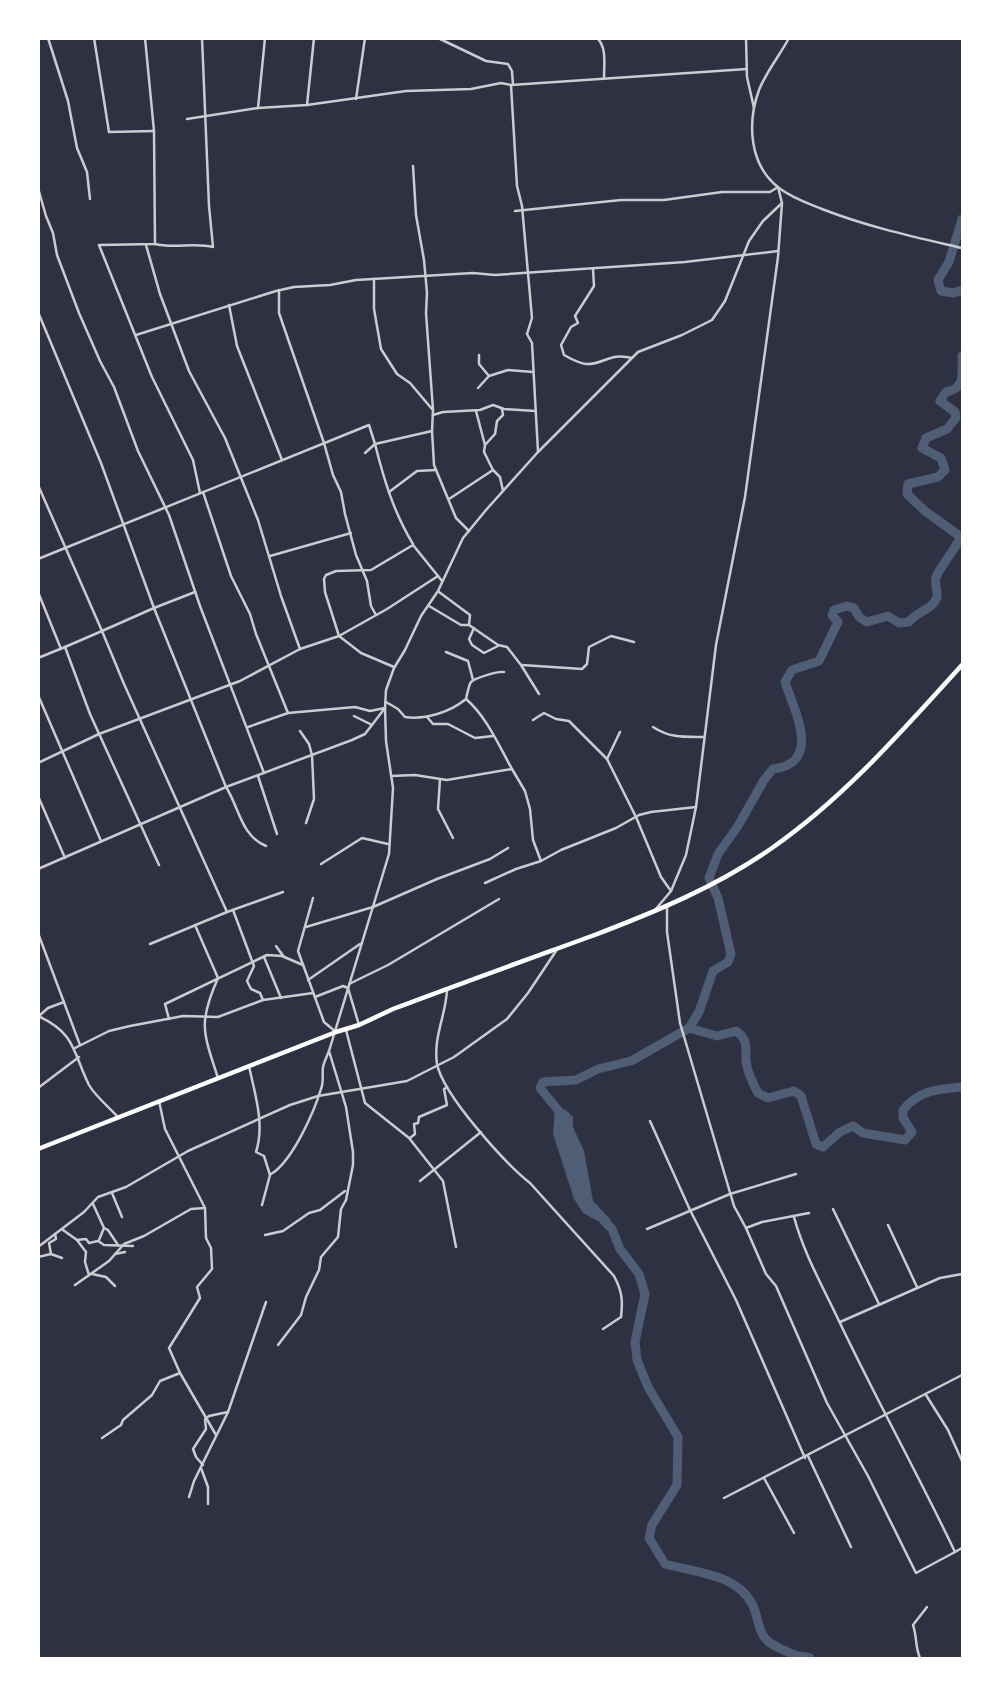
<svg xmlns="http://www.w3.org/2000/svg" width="1001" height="1697" viewBox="0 0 1001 1697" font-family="Manrope,sans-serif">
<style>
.water{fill:#4f5d75}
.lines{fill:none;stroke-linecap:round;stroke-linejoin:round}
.river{stroke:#4f5d75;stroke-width:9}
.minor{stroke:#caccd0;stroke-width:2.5}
.trunk{stroke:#fff;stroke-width:4.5}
</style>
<rect width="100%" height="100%" fill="#2d3142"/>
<polygon class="water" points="555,1106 566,1110 573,1117 573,1127 584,1151 593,1201 611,1220 612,1229 583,1213 574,1199 553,1134"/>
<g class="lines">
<g class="river">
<polyline points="962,219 949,262 938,280 941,291 954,293 962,290"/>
<path d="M 689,1028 L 699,1012 L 713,971 L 728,962 L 731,954 L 718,898 L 709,878 L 718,854 L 738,826 L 764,780 L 773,769 C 823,763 794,710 785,682 L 792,670 L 819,661 L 838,622 L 832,615 L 834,610 L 847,606 L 854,608 L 859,617 L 867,622 L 888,616 L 899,623 L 909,622 C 915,612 933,610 937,597 C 938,590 933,582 937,575 C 944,562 954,550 961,537 L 925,511 L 907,494 L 908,484 L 938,477 L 945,470 L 941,458 L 922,448 L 926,438 L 947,429 L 956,418 L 955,412 L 940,401 L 946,392 C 966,388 962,373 962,356"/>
<path d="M 562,1115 L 540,1088 L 543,1082 L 576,1080 L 598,1069 L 631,1061 L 689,1028 L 717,1036 L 736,1031 C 746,1038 746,1044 746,1055 C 745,1067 752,1082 758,1093 L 768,1098 L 794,1091 L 801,1096 L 816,1144 L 823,1147 L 840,1132 L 853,1126 L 863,1133 L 905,1140 L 912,1132 L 903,1118 L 903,1110 C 919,1090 938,1089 962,1087"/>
<path d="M 604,1221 L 612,1229 L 620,1249 L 639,1274 L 645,1294 L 635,1342 L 637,1360 L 648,1387 L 678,1437 L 677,1485 L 652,1525 L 649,1538 L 665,1564 C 694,1572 737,1574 752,1604 C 759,1616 757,1634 770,1643 C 777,1647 787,1652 795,1655 C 800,1657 805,1656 810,1658"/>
</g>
<g class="minor">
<polyline points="48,38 68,101 77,148 87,172 90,199"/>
<polyline points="94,38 109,132 154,131"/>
<polyline points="438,38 486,61 508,64 512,71 513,85"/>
<path d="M 597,38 C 607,47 604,65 604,78"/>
<polyline points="746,38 747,77 754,108"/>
<path d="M 789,38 C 780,55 766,72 759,90 C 747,123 749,165 779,188 C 792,198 807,203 822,209 C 868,227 915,237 962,248"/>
<polyline points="511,85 517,186 522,206 532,318 527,334 532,343 538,452"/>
<polyline points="356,99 365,38"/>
<polyline points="307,105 314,38"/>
<polyline points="258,108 265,38"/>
<polyline points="187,119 258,108 307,105 406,91 471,89 501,83 511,85 747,69"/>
<polyline points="413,166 416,215 424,260 427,293 426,313 433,410 432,431 434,465 456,518 469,531"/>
<polyline points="38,188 46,216 53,233 57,255 79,313 100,361 114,387 138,451 169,515 200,606 264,773"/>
<polyline points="515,211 621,200 664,200 722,192 770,192 778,187 782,203 778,257 745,497 716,645 696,807 686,855 671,891 655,910"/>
<path d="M 155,244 C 174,249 194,242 213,247 L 209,206 L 202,38"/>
<polyline points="99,245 152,377 193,460 200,493"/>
<polyline points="100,245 155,244 154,131 145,38"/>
<polyline points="146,245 160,294 189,371 225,438 258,520 281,596 300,649"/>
<path d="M 593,269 L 594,286 L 575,316 L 578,323 L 571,327 L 561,345 L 564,355 C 571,359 578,363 586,364 C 604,365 609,352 632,358"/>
<polyline points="374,279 374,309 381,349 397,374 410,383 432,409"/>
<polyline points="279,290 279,313 324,443 333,475 341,492 345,514 356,555 367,581 371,606 376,615"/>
<polyline points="229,305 237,346 282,460"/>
<polyline points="38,312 101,463 154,608 195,592"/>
<polyline points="136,335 276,291 294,287 330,285 356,280 473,273 495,275 685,262 778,251"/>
<polyline points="489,376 508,370 533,372"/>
<polyline points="478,388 489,376 479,364 479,355"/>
<polyline points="476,411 485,445"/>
<polyline points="433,415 443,412 480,410 493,405 504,409 535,411"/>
<path d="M 375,444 C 384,480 394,513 413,544"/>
<polyline points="365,453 375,444"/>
<polyline points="493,470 484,452 485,445 495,434 497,421 503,415 502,409"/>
<path d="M 38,485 L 102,631 L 154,608 L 226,787 C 239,807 241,836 266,846"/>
<polyline points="203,492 231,576 250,614 256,634 288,713"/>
<polyline points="389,492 417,471 436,470"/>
<polyline points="449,499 493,470 500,477 503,491"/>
<polyline points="270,556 351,533"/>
<polyline points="38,559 369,425 375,444 432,431"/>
<polyline points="38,592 61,649"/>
<polyline points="439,592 470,615 469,625 498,645 507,647 521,665 539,694"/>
<polyline points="429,606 461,625 469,625"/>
<polyline points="474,628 469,639 472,645 484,653 498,646"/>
<polyline points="65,647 102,631 124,684 227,912"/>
<polyline points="446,652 468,661 473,680"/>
<polyline points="38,658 65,647 90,714 159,865"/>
<polyline points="522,665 582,669 587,664 589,647 611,636 634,642"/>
<polyline points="394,667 361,653 339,636 325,592 324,579 326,575 336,571 371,570 413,545 442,581"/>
<polyline points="38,695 101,841"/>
<path d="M 466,699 C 467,695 469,684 471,682 C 475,678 498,671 504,672"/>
<path d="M 386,702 L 398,709 L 405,717 C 426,720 450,712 466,699 C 487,717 499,746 512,769"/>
<polyline points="354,716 372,725"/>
<polyline points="427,717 433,724 448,724 475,738 493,736"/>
<polyline points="533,720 544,713 556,719 569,721 607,759"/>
<polyline points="248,727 288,713 355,707 370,711 385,708"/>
<path d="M 653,727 C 670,738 683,737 703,737"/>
<polyline points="300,731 309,744 312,755 314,799 306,823"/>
<polyline points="620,732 607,759 636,817 661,877 671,891"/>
<polyline points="38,763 99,734 240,681 300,649 339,636 387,609 438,576"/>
<polyline points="258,776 277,834"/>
<polyline points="391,776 415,775 447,780 512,769 525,791 530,809 533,840 541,861"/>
<polyline points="440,779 438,809 453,838"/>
<polyline points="38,796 65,858"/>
<polyline points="321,864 362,838 388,844"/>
<polyline points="38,869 226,787 352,740 365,734 385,708"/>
<polyline points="485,883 516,869 541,861 561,850 616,828 639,815 651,812 696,807"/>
<polyline points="313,898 298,951 324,1022 336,1032"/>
<polyline points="667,907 667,932 680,1023 734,1206 746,1228 762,1222 809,1213"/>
<polyline points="233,910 254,966 247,981 251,989 260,993 263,1000"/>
<path d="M 195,925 L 218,978 C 198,1023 203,1032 218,1078"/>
<polyline points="306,927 373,907 437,879 490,859 508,848"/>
<polyline points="38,933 80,1045"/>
<polyline points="150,944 227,912 283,892"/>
<polyline points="276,946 284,957"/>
<polyline points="264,957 281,998"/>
<polyline points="308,980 360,944"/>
<polyline points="349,984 388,965 499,899"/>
<path d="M 447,990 C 446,1015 433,1037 437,1064 C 443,1095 505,1163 530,1183 L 614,1276 C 622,1291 623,1300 621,1317 L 603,1329"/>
<polyline points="315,997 343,986 348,988 359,1025"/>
<polyline points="40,1015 48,1008 64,1002"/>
<path d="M 38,1016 C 76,1033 73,1053 89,1085 C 95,1096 110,1108 119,1118"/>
<polyline points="169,1019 165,1004 267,955 282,956 303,965"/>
<polyline points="346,1030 365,1103 409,1138 443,1181 456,1247"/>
<polyline points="75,1048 109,1031 130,1026 183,1016 218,1017 263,1000 313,993"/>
<path d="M 249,1066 C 255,1095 265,1124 256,1152 L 264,1156 L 270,1175 L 262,1205"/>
<polyline points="38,1088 79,1057"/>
<polyline points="650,1121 690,1210 736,1300 805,1458"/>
<polyline points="410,1138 415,1134 414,1124 418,1123 419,1117 447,1105 444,1089 447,1087"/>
<path d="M 271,1174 C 292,1162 314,1112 321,1089 C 324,1082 322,1074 323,1067 C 324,1062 327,1056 329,1051"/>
<polyline points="420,1181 481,1132"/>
<polyline points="112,1193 122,1217"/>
<polyline points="93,1204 104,1228 108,1230 118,1245"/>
<polyline points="833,1209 879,1304"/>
<path d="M 794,1217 C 804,1254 823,1287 839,1321 C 876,1399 918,1474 955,1552 L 962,1548"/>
<polyline points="888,1225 917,1287"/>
<polyline points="746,1228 766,1274 776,1286 827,1403 868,1476 916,1573 955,1552"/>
<polyline points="647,1229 730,1194 796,1174"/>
<polyline points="63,1230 77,1240 86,1239 89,1243 98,1241 104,1245 133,1246"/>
<polyline points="265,1235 283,1231 309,1213 320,1210 345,1191"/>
<polyline points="77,1240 86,1252 85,1262 89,1275"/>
<polyline points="99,1240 104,1228"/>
<polyline points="38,1247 84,1212 98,1197 126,1187 188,1151 290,1105 318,1096 407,1081 454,1057 507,1019 528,993 556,951"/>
<polyline points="51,1254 49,1243 56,1239 55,1234"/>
<polyline points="115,1254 125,1252"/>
<polyline points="38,1257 51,1254 62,1258"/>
<polyline points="92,1274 106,1277 115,1286"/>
<polyline points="75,1285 109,1261 124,1244 144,1236 191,1209 205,1208"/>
<polyline points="840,1322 940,1278 962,1274"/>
<polyline points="278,1345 301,1315 306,1297 319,1270 321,1257 338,1237 341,1209 346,1200 353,1165 353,1152 346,1107 329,1051 389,854 393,788 386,741 385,708 386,690 394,668 405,650 421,616 438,591 463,538 486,510 538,452 638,352 682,335 712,320 725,301 749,241 763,221 782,203"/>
<polyline points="180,1373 216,1435"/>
<polyline points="926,1395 948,1430 962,1461"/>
<polyline points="102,1438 121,1425 123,1420 152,1395 160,1381 180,1373 169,1348 200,1298 197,1287 212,1269 211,1248 206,1238 205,1208 165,1129 159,1101"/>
<polyline points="808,1456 851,1547"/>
<polyline points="203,1465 196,1457 193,1449 206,1429 205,1419 209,1416 228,1412"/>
<polyline points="201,1468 208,1487 208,1504"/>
<polyline points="764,1478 794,1533"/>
<polyline points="189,1497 194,1481 228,1412 266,1302"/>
<polyline points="724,1498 962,1375"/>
<path d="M 920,1658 C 915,1647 917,1636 913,1625 L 927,1607"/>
</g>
<path class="trunk" d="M 38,1149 L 336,1032 L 359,1025 L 393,1009 C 459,984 526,960 592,936 C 655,912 716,887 772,848 C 844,798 904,729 962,665"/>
</g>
<rect width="1001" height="1697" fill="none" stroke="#ffffff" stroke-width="80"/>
</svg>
